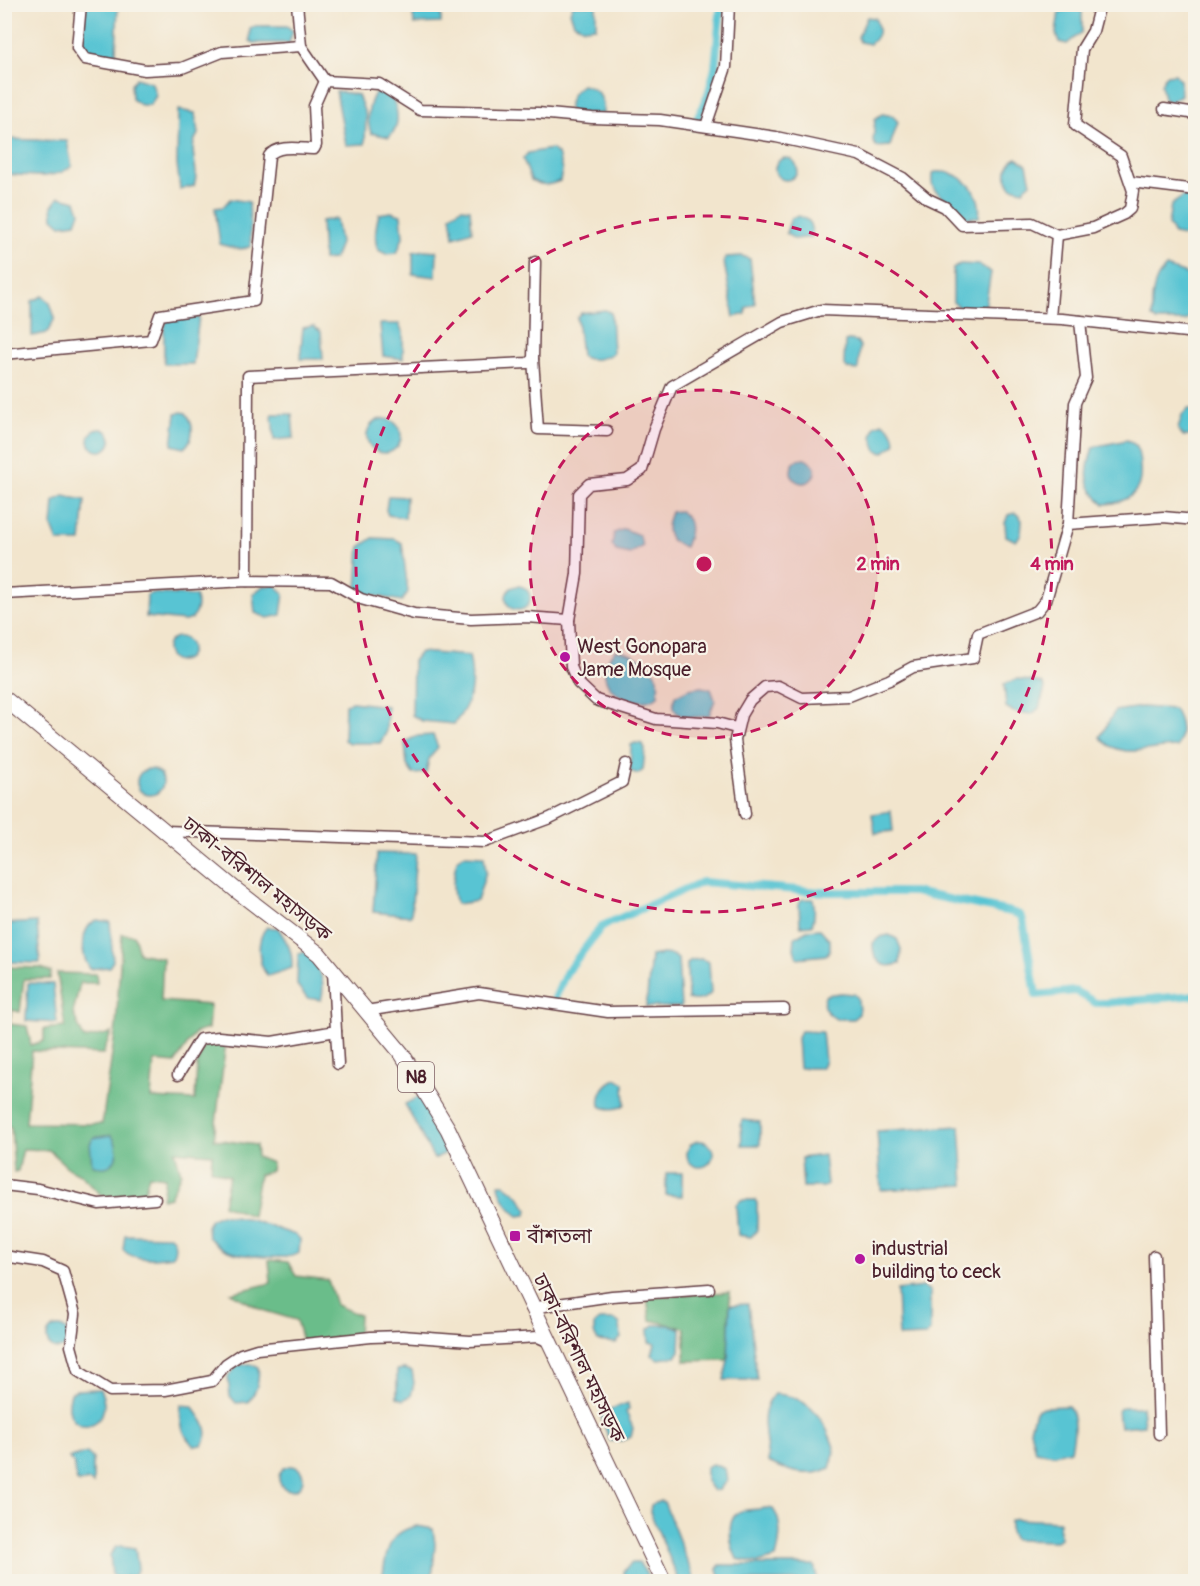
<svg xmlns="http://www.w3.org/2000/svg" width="1200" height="1586" viewBox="0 0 1200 1586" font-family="Pangolin,'Noto Sans Bengali',sans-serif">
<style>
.forest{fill:#6bbd8a;stroke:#5a6e5a;stroke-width:1.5}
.water{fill:#59c4d3;stroke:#52727f;stroke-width:1.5}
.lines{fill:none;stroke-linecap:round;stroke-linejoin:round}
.canal{stroke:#59c4d3;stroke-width:8}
.minor-casing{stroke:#633d43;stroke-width:13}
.highway-casing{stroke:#633d43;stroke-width:17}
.minor{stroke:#fff;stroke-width:10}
.highway{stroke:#fff;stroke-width:15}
.ring{fill:none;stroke:#c2185b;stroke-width:3;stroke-dasharray:10 8}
.poi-dot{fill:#b5179e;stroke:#f7f3e8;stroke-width:2}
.labels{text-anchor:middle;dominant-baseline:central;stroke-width:4.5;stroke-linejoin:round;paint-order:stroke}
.shield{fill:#f7f3e8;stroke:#7e5f64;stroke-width:1.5}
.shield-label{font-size:18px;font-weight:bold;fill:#4a1f2b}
.poi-label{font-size:20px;fill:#4a1f2b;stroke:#f7f3e8;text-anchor:start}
.street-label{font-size:20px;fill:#4a1f2b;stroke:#f7f3e8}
.centre{fill:#c2185b;stroke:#f7f3e8;stroke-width:3}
.ring-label{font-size:18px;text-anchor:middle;font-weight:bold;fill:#c2185b;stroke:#f7f3e8;stroke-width:4.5;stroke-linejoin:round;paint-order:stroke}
</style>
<rect width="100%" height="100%" fill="#f7f3e8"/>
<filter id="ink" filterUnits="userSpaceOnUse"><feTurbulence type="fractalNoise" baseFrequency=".0167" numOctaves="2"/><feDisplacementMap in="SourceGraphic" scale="12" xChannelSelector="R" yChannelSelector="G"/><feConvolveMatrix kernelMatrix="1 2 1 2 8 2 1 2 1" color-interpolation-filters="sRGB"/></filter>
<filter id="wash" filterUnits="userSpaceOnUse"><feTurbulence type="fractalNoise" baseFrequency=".008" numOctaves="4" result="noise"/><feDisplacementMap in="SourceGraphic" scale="24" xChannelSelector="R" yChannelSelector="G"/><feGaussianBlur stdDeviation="1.35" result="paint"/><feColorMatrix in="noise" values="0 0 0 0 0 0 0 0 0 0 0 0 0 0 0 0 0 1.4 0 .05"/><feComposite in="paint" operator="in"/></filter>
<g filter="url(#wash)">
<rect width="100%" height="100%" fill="#f2e5cd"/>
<g class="forest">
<polygon points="122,934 134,935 139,953 163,958 161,1001 210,1005 208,1029 195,1033 175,1063 154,1061 151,1098 195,1100 197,1064 204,1046 226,1042 214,1139 256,1145 257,1157 272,1163 271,1171 259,1175 252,1216 223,1205 229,1176 211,1169 212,1154 175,1151 181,1173 170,1197 162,1199 165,1177 149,1175 143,1198 103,1197 80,1174 68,1168 49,1150 23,1149 18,1171 14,1172 11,1127 5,1125 5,967 41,968 51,972 50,979 24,979 20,1012 12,1010 9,1024 27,1026 31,1045 44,1041 44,1029 65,1027 57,973 96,974 97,983 80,983 73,1013 84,1039 111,1033 103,1054 32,1051 26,1123 102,1124 116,1026"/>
<polygon points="269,1260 288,1262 296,1276 328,1280 336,1305 359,1315 358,1337 302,1341 296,1320 262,1310 231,1293 271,1283"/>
<polygon points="730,1292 728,1360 685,1361 685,1328 650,1320 647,1297"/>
</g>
<g class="water">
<path d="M 85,5 L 118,5 L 116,54 C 104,57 91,59 82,49 Z"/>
<polygon points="412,5 441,5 441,23 414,24"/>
<polygon points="573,5 596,5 596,27 584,28 574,23 570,12"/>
<polygon points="1073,8 1082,11 1082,32 1067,44 1059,42 1056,33 1059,12"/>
<path d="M 867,17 L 875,18 C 880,30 880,36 870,44 L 860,42 L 858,37 Z"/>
<polygon points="256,26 287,26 293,31 289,43 254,43 250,41 250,28"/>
<polygon points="1175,74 1180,80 1181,95 1170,102 1164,99 1161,84 1166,75"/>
<polygon points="136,78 152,83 156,96 150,105 141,105 132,99 131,84"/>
<path d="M 582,85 C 597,88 605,97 603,114 L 575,113 L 569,110 C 568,100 573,91 582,85 Z"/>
<polygon points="336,91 358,95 366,116 365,144 346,145"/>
<path d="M 385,92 C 399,102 402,125 389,137 L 371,133 C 366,120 368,105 375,93 Z"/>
<path d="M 178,110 L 195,113 L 198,134 C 186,152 201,167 194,186 L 180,189 L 177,164 Z"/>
<polygon points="882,114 893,116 898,122 890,146 877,147 873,142 875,119"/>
<path d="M 5,139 L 67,141 L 72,166 C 54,181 26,175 5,174 Z"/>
<path d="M 551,149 L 558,154 L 562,170 L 560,181 C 548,186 542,186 531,180 L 523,159 L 528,153 Z"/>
<circle cx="786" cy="169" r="11"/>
<path d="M 1017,158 L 1027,165 L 1031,183 L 1023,190 L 1011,187 C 1004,178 1005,163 1017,158 Z"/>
<path d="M 935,172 C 961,170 983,191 979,217 L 963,218 C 957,213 955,206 950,202 C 939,192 930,193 932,175 Z"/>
<polygon points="1184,196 1195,198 1196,233 1183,236 1174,234 1168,225 1171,205"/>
<polygon points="59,197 76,201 80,212 76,223 61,225 53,218 52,206"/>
<path d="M 230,199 L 249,202 L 251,246 C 241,252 230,247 220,244 L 215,208 L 223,207 Z"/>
<polygon points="461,208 470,209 472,231 454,237 451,215"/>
<path d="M 391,212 L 401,215 L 403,237 L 397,253 L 386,254 L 378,250 C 374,240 376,225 379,214 Z"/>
<polygon points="799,216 809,221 812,231 811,237 794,239 786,233 791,218"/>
<polygon points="336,219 340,243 334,259 323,260 321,221"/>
<polygon points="425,250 437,251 436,277 413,274 413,252"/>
<polygon points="742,256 750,259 755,304 746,308 746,314 734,317 724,262 726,257"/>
<polygon points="960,264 980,265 991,272 985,308 961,308 953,302 953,269"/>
<path d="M 1166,267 L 1192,276 C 1196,291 1198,309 1186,321 L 1157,321 L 1152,317 C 1151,299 1152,280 1166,267 Z"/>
<polygon points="43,296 50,303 55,318 47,333 32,336 32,301"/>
<path d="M 605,310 L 611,313 L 613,353 C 604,359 591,362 581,356 L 577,317 L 581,313 Z"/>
<polygon points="199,317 193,364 164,364 164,329 167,319"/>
<polygon points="380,324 399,324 403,333 403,359 383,356"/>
<polygon points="313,326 321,332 323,359 300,359 303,328"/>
<polygon points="848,340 857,341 860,346 858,370 848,369 844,364 845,341"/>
<polygon points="1188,409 1195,410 1195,436 1183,436 1178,429 1182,415"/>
<path d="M 181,412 L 186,413 C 194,423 195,439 184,448 L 172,445 L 176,414 Z"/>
<polygon points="272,414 292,414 294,438 274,440"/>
<circle cx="384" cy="436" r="17"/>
<path d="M 882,423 C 892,427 895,434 895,444 L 883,453 L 877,451 L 872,437 L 875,426 Z"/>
<circle cx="100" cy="440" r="11"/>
<path d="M 1127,440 L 1137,446 C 1144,478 1144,502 1104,504 C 1083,487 1085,472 1093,447 Z"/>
<circle cx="803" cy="471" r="12"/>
<polygon points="64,496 85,500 81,542 58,542 52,527 54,501"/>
<polygon points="388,496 406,497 405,518 388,515 386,510"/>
<path d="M 680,511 C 693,520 691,533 685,547 C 665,541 664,530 671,512 Z"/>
<polygon points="1016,513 1022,520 1021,534 1016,541 1006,536 1005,523 1008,515"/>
<polygon points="624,529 639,535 643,546 630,554 616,551 612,545 614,533"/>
<polygon points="373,538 395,539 402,543 408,592 402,601 365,594 357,588 360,547"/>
<polygon points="275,585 284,593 281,615 268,618 255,613 253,594 263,586"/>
<circle cx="518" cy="598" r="12"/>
<path d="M 152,593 L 195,596 C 199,604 197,611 192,619 L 185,621 L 146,617 L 147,595 Z"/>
<circle cx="179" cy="649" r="12"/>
<path d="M 615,650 C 631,650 653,664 658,680 C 659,685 658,691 658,696 C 637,713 582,687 615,650 Z"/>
<path d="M 420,652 L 469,656 C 475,683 472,702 454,724 L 422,721 L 412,715 L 413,661 Z"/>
<polygon points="1017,679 1042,683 1045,688 1039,708 1032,714 1014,712 1006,707 1004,684"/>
<path d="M 701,687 L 711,689 L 715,700 L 709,716 C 692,718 668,721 675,696 L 689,689 Z"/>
<polygon points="352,702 387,706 386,733 380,743 349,743 344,740 345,704"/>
<path d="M 1141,707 L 1174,709 C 1182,723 1183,732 1177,747 C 1151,747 1119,761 1100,737 L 1115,711 Z"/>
<polygon points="433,735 438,747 429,759 426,773 413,774 407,765 405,742 417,736"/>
<polygon points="635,743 643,744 645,749 643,770 638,774 630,771 631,745"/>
<circle cx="150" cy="782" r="13"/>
<polygon points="891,811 893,831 875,833 872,814"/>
<polygon points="377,853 416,854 411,916 373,912"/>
<path d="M 464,855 L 484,856 L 486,872 L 477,901 L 457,904 C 450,894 454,871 457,860 Z"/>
<path d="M 803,899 L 813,899 C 815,907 815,918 812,925 L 800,926 L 799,902 Z"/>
<path d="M 97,920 L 110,922 L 113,961 L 109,967 L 90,969 C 80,955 80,927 97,920 Z"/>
<polygon points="37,922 40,963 5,962 5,924"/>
<path d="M 267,927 L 278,928 C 287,942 293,950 292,968 L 268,976 C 257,964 256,938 267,927 Z"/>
<polygon points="820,929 830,940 830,950 826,955 797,958 794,949 795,937 807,930"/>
<path d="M 889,935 L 897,939 L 901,949 L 900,963 C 883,971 872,960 873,943 L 880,937 Z"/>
<path d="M 306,952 C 318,965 327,982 321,1000 L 307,998 L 297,985 L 298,954 Z"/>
<polygon points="663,954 672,955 678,959 681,1007 646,1007 651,956"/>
<path d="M 701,959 L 709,962 L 711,993 C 705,1000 696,1002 688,999 L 687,964 L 691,960 Z"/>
<polygon points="28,983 53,984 57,1023 26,1021"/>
<path d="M 841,993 L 854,994 L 858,998 L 859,1014 L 853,1019 L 836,1019 C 827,1013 819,1006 826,995 Z"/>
<polygon points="801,1031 822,1032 825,1061 821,1068 799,1068 797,1038"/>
<path d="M 616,1079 L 624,1083 L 625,1104 C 620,1110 607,1110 600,1106 C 598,1094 605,1083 616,1079 Z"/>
<polygon points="424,1094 453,1149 434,1159 405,1104"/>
<polygon points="743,1120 760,1122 760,1145 742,1145 741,1123"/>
<polygon points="960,1126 964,1185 881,1190 877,1131"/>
<path d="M 111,1135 C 124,1151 114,1176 92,1164 L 90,1144 L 93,1138 Z"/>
<circle cx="700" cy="1154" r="13"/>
<polygon points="824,1155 827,1184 824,1187 803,1187 801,1158"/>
<polygon points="666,1173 682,1173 682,1196 666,1195"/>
<path d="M 499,1184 L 504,1184 L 518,1195 L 528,1210 L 526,1215 L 519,1216 C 509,1209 500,1196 499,1184 Z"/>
<polygon points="741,1200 755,1200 757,1203 757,1230 751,1237 738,1235 736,1205"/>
<path d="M 221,1215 L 252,1220 L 295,1235 L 300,1239 L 299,1253 C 289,1261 242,1256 228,1251 C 220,1248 214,1242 208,1237 L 207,1226 L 211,1219 Z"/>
<path d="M 125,1235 L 170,1236 C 176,1241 176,1250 172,1256 C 156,1258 135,1262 123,1250 Z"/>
<polygon points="923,1287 930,1291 930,1331 926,1336 899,1337 897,1290"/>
<polygon points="748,1304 757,1380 724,1380 728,1360 730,1305"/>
<polygon points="599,1320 615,1320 620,1324 621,1338 616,1343 598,1341 594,1333 594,1324"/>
<polygon points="654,1325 669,1325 681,1329 680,1351 676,1357 658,1359 652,1355 655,1344 649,1342 648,1330"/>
<circle cx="58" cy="1338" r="11"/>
<path d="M 250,1364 L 258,1367 C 260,1381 257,1392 248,1402 L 236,1403 L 230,1396 L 228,1376 L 238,1365 Z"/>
<polygon points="404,1369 412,1371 414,1383 411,1396 403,1400 397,1397 397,1370"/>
<path d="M 100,1389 C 120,1432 57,1441 71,1393 L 76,1390 Z"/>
<path d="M 774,1394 C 809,1395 826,1420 835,1451 L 830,1468 C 809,1479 787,1471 768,1462 C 767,1439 757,1412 774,1394 Z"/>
<polygon points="628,1403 629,1409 626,1412 633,1428 631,1437 621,1441 610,1441 602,1420 602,1412"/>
<path d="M 181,1405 L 192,1406 C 201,1418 214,1431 202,1445 L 195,1446 C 182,1437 179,1420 181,1405 Z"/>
<path d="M 1068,1406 C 1077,1418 1074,1436 1071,1450 L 1054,1454 L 1035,1451 L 1030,1429 L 1035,1411 L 1043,1407 Z"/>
<polygon points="1122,1407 1142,1407 1144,1425 1120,1427 1118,1411"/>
<polygon points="87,1453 93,1459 93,1484 89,1481 77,1482 73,1462 69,1458"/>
<polygon points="712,1464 725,1469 727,1480 719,1490 713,1491 706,1481 706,1467"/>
<circle cx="291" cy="1478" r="12"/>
<polygon points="660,1501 664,1502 668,1512 695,1581 680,1581 678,1578 650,1512 651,1505"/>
<path d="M 765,1508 L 773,1509 C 783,1522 780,1543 776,1558 L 758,1563 L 737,1559 C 730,1545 723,1513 746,1510 C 752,1509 759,1510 765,1508 Z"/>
<polygon points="1015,1519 1059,1521 1060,1538 1056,1541 1014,1540 1010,1532 1010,1521"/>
<path d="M 417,1526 L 433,1529 L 435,1544 L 432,1581 L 382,1581 C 386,1555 386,1532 417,1526 Z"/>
<polygon points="122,1546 135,1548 138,1568 134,1576 117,1578 112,1575 110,1555 116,1547"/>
<polygon points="632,1563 639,1563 652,1581 625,1581 623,1571"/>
<polygon points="720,1565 814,1565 818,1581 721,1581 717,1569"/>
</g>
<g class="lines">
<g class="canal">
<polyline points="694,126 708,95 715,68 721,4"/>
<polyline points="555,998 566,973 602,926 702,882 821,892 914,892 1011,912 1020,915 1023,920 1036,995 1075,991 1096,1003 1105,1003 1196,995"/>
</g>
</g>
</g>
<g filter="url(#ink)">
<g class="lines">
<g class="minor-casing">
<g id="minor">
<polyline points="81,4 77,48 85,59 145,70 182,68 222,52 301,46"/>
<polyline points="297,4 301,46 325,81"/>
<polyline points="1164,109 1196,114"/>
<polyline points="706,126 726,67 729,4"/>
<polyline points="1131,182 1196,190"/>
<polyline points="1050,318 1057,235"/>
<path d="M 4,354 L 151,340 L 160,315 L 254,301 L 269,156 C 277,144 301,149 314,149 L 316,145 L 314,106 L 325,81 L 379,84 L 420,110 L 538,113 L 592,118 L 660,120 L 776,137 L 859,155 L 903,178 L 928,199 L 945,207 L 962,225 L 1032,223 L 1057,235 L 1093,228 L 1124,214 L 1130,209 L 1133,191 L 1121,156 L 1075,125 L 1082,49 L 1093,31 L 1100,4"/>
<polyline points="533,359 538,429 607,431"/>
<polyline points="1068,524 1075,403 1086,378 1080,321"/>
<polyline points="247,581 248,376 528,363 533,359 535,262"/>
<polyline points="4,594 247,581 331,582 361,599 414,614 471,619 526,617 569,620"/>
<polyline points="736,728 717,723 656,719 596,700 578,683 571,667 569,620 577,574 579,494 589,484 627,480 642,470 654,429 672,386 782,322 821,310 1062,319 1196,333"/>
<polyline points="745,814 735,740 741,715 750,700 765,687 778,686 802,698 849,696 889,680 913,667 973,658 978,634 1037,611 1046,600 1068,524 1163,517 1196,520"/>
<polyline points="165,831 485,842 550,818 622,782 626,764"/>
<polyline points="366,1011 479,993 608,1012 784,1009"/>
<polyline points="336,1031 338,1064"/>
<polyline points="178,1075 200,1039 219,1037 272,1042 336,1031 333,971"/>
<polyline points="4,1185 38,1189 99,1204 155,1199"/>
<polyline points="4,1256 43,1262 63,1271 75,1314 71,1346 78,1371 110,1391 165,1390 212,1381 226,1364 241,1354 257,1349 371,1337 402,1336 470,1341 538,1337 547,1341"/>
<polyline points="1154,1256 1159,1434"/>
<polyline points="531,1308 612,1296 709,1289"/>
</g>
</g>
<g class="highway-casing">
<polyline id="highway" points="4,698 236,890 319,954 402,1054 448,1129 664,1582"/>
</g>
<use href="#minor" class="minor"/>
<use href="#highway" class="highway"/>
</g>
</g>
<circle cx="704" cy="564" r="174" fill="#c2185b" fill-opacity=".12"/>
<g class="ring">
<circle cx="704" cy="564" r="174"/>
<circle cx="704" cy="564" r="348"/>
</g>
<g class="poi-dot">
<circle cx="565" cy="657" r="6"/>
<rect x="509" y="1230" width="12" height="12" rx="3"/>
<circle cx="860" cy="1259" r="6"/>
</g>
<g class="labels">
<rect class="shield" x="398" y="1062" width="36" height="30" rx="4.5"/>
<g class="shield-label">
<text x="416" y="1077">N8</text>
</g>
<g class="poi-label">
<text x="577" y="646">West Gonopara<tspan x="577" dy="23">Jame Mosque</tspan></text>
<text x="527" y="1236">বাঁশতলা</text>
<text x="872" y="1248">industrial<tspan x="872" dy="23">building to ceck</tspan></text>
</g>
<g class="street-label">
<text transform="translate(257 879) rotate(39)">ঢাকা-বরিশাল মহাসড়ক</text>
<text transform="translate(579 1358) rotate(64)">ঢাকা-বরিশাল মহাসড়ক</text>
</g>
</g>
<circle cx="704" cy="564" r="9" class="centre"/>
<g class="ring-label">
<text x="878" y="570">2 min</text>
<text x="1052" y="570">4 min</text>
</g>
<rect width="1200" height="1586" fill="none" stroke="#f7f3e8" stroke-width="24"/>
</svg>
